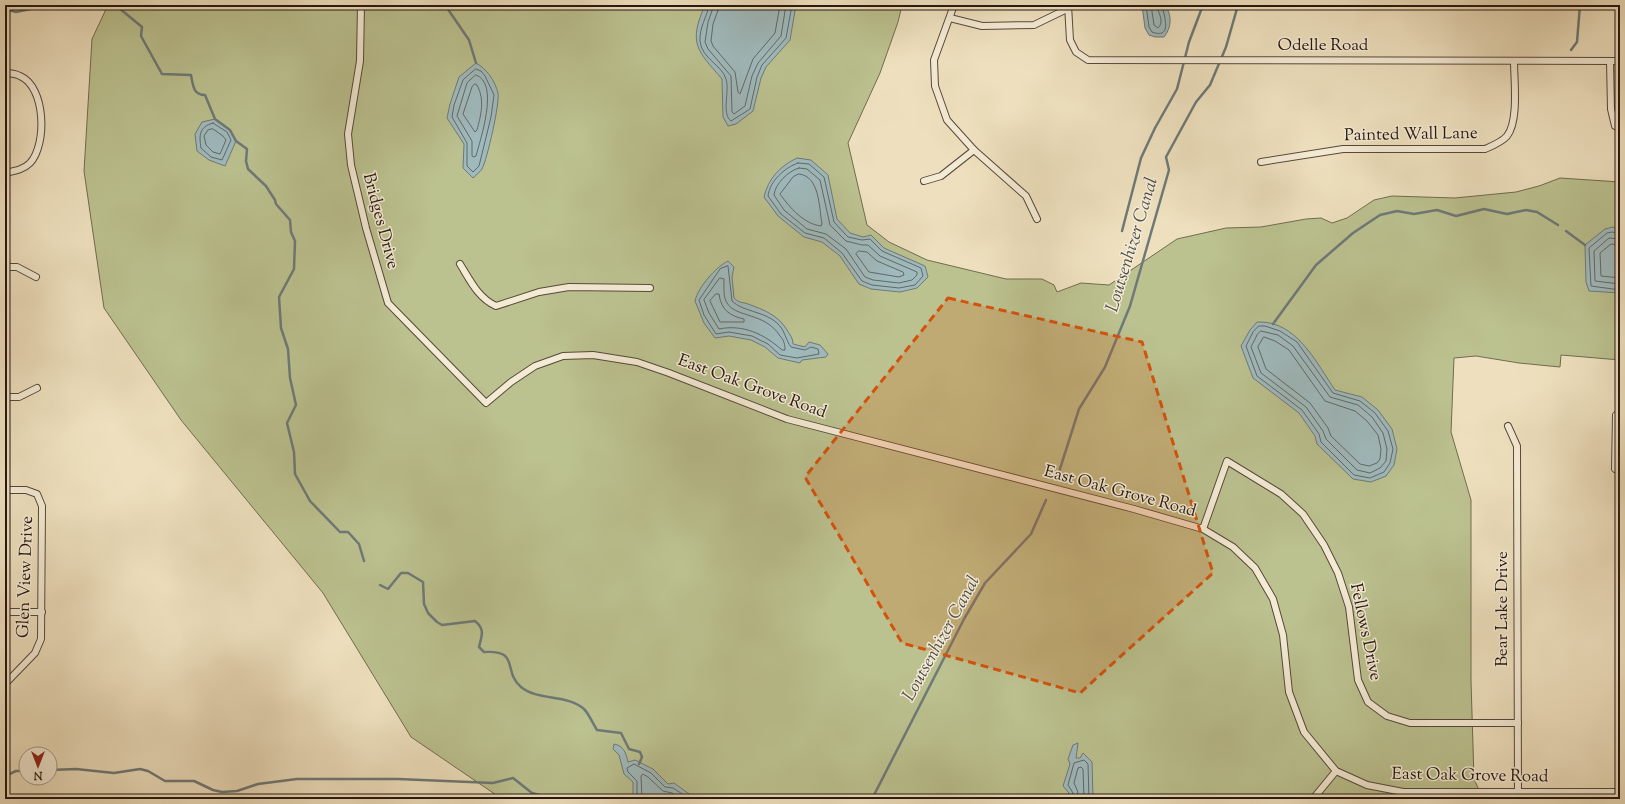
<svg xmlns="http://www.w3.org/2000/svg" width="1625" height="804" viewBox="0 0 1625 804" font-family="'Sorts Mill Goudy',serif">
<style>
.green{fill:#bbc18f;stroke:#706c50}
.water{fill:#9fbabd;stroke:#6e7978}
.lines{fill:none;stroke-linecap:round;stroke-linejoin:round}
.shore{stroke:#626867;stroke-width:1}
.stream{stroke:#6e7978;stroke-width:2.5}
.minor-casing{stroke:#57493c;stroke-width:8}
.minor{stroke:#f4ebd5;stroke-width:6}
.marked{fill:#d4520c;fill-opacity:0.2;stroke:#d4520c;stroke-width:3;stroke-dasharray:8 5;stroke-linejoin:round}
.labels{text-anchor:middle;dominant-baseline:central;stroke-width:3;stroke-linejoin:round;paint-order:stroke}
.street-label{font-size:17px;fill:#251711;stroke:#f4ebd5}
.water-label{font-size:18px;font-style:italic;fill:#50504d;stroke:#f4ebd5}
</style>
<rect width="100%" height="100%" fill="#eee0be"/>
<filter id="stains"><feTurbulence type="fractalNoise" baseFrequency=".005" numOctaves="4"/><feColorMatrix values="0 0 0 0 .2 0 0 0 0 .09 0 0 0 0 .02 0 0 0 .5 -.17"/></filter>
<radialGradient id="worn" r=".72"><stop offset=".6" stop-color="#630" stop-opacity="0"/><stop offset="1" stop-color="#630" stop-opacity=".3"/></radialGradient>
<polygon class="green" points="108,5 902,5 898,22 880,73 848,143 867,225 889,242 927,260 1006,279 1042,279 1054,285 1057,292 1081,283 1109,285 1177,239 1226,228 1261,227 1306,219 1321,218 1332,223 1347,218 1374,200 1392,196 1455,198 1516,192 1539,186 1560,178 1620,182 1620,360 1561,355 1560,367 1519,363 1476,356 1454,358 1451,432 1471,500 1471,681 1474,779 1483,799 502,799 411,737 323,593 181,420 104,308 84,171 92,39"/>
<g class="water">
<path d="M 705,5 L 796,5 L 790,40 L 766,67 L 761,78 L 753,111 L 736,124 L 728,126 L 723,117 L 722,79 C 697,50 688,44 705,5 Z"/>
<path d="M 1142,5 L 1165,5 C 1172,15 1172,27 1164,37 L 1155,37 L 1149,35 L 1145,28 Z"/>
<path d="M 476,63 C 487,69 495,81 498,93 C 500,103 487,160 482,169 C 480,172 476,175 473,178 L 463,168 L 464,144 L 447,118 L 450,104 L 459,77 Z"/>
<polygon points="215,119 230,130 236,141 225,166 209,160 197,151 195,134 202,122"/>
<path d="M 797,158 L 811,160 L 828,175 L 837,219 L 850,233 L 863,237 L 871,235 L 884,248 L 925,266 L 928,277 L 917,288 L 900,292 L 871,289 L 859,284 L 840,256 L 822,242 L 804,237 L 778,216 L 764,197 C 768,179 780,166 797,158 Z"/>
<polygon points="1613,227 1620,231 1620,293 1589,291 1586,282 1585,245 1605,229"/>
<path d="M 728,261 L 734,267 L 732,277 L 734,298 C 739,303 742,302 748,304 C 764,310 778,315 787,330 C 790,335 793,338 793,344 L 805,347 L 809,342 L 820,345 L 828,354 L 826,357 L 802,360 L 800,363 L 778,358 L 765,347 L 751,340 L 729,336 L 715,338 L 704,323 L 695,301 C 698,287 716,267 728,261 Z"/>
<path d="M 1257,322 C 1296,320 1316,362 1335,390 L 1362,397 L 1378,410 L 1392,429 L 1397,449 L 1394,465 L 1386,476 L 1371,482 L 1353,479 L 1317,444 L 1315,436 L 1299,413 L 1253,378 L 1241,346 L 1250,330 Z"/>
<polygon points="1078,743 1076,758 1080,758 1083,753 1092,762 1093,799 1065,799 1069,793 1063,786 1070,764 1068,759 1073,745"/>
<path d="M 614,744 C 624,746 626,753 628,762 L 635,760 L 653,769 L 668,784 L 674,783 L 692,796 L 715,799 L 633,799 L 633,782 L 624,774 L 619,755 L 613,749 Z"/>
</g>
<g class="lines">
<g class="shore">
<path d="M 709,5 C 707,17 699,28 700,41 C 701,58 723,66 726,79 C 730,91 721,113 731,121 L 750,109 L 757,77 L 762,65 L 786,38 L 792,5"/>
<polyline points="714,5 708,22 705,42 708,49 731,76 732,112 734,114 745,106 752,76 758,63 781,36 786,5"/>
<polyline points="720,5 713,24 711,41 713,46 735,72 738,92 740,94 753,59 775,33 780,5"/>
<path d="M 1146,5 L 1149,27 L 1152,32 C 1174,40 1163,13 1162,5"/>
<path d="M 1151,5 L 1154,25 L 1158,28 C 1165,21 1158,14 1157,5"/>
<polygon points="476,69 481,71 485,76 494,95 491,117 479,166 473,172 467,166 467,143 452,117 454,105 463,80"/>
<path d="M 476,75 C 500,83 480,140 476,156 L 474,157 L 472,156 L 472,141 L 457,116 L 467,83 Z"/>
<path d="M 475,84 L 477,85 C 485,100 481,115 477,130 L 475,132 L 463,114 L 472,87 Z"/>
<path d="M 213,123 L 227,132 L 231,140 L 222,160 L 211,157 L 201,148 C 199,135 199,127 213,123 Z"/>
<polygon points="213,129 223,136 226,140 220,154 213,152 206,145 204,136 208,130"/>
<path d="M 798,163 L 809,164 L 824,177 L 834,222 L 848,237 L 862,240 L 870,239 L 882,251 L 921,268 L 923,276 L 915,285 L 899,288 L 872,285 L 862,281 L 842,253 L 824,238 L 805,233 L 781,214 L 768,196 C 770,181 784,168 798,163 Z"/>
<path d="M 799,168 L 807,169 L 820,180 L 830,225 L 846,241 L 862,245 L 868,245 L 880,256 L 917,272 L 917,275 L 912,280 L 899,283 L 873,280 L 865,277 L 846,249 L 826,234 L 807,229 L 784,210 L 774,195 C 775,184 788,171 799,168 Z"/>
<path d="M 799,174 C 820,176 819,208 822,224 L 821,226 C 804,224 790,208 780,194 L 793,177 Z"/>
<polyline points="1620,234 1612,232 1607,233 1589,248 1591,286 1620,290"/>
<polyline points="1620,239 1609,238 1594,251 1595,281 1620,284"/>
<polyline points="1620,245 1611,244 1600,253 1601,276 1620,278"/>
<polygon points="859,251 867,252 877,261 903,272 904,275 899,277 869,272 856,254"/>
<path d="M 728,266 L 732,301 C 743,312 764,311 777,323 C 785,330 786,341 791,347 L 805,350 L 811,347 L 818,349 L 819,354 L 797,358 L 780,355 L 768,344 L 752,336 L 729,332 L 716,334 L 704,315 L 699,300 L 720,269 Z"/>
<path d="M 720,278 L 724,279 C 724,286 723,297 727,303 C 736,318 765,312 780,336 C 784,340 785,345 785,350 L 782,350 C 764,334 743,324 719,329 L 709,313 L 704,300 Z"/>
<path d="M 716,294 L 719,294 C 721,310 730,316 744,319 L 744,322 L 720,322 L 710,301 Z"/>
<polygon points="1259,326 1265,326 1280,331 1297,342 1333,393 1360,401 1375,413 1388,431 1393,449 1390,463 1384,472 1370,478 1354,475 1321,442 1319,434 1302,410 1257,376 1246,346 1253,332"/>
<polygon points="1261,331 1278,335 1293,346 1330,397 1358,405 1372,417 1383,433 1387,449 1386,461 1380,468 1370,473 1357,470 1326,439 1323,431 1306,407 1261,373 1251,347 1257,335"/>
<polygon points="1264,337 1275,341 1289,350 1325,401 1355,411 1367,421 1378,435 1381,449 1380,459 1377,463 1369,466 1360,464 1331,436 1328,428 1310,403 1266,369 1258,347"/>
<polyline points="637,799 637,781 628,772 627,768 634,764 651,773 665,787 673,788 690,799"/>
<polyline points="642,799 641,776 643,774 648,777 663,791 672,793 681,799"/>
<polyline points="1070,799 1073,793 1068,785 1074,763 1084,760 1088,764 1089,799"/>
<polyline points="1076,799 1078,792 1074,783 1078,768 1081,767 1083,769 1084,799"/>
</g>
<g class="stream">
<polyline points="445,5 469,40 476,63"/>
<path d="M 5,9 L 16,12 L 40,7 L 111,6 L 119,8 L 142,27 L 141,36 L 162,74 L 191,75 C 193,85 193,95 205,95 L 215,119 L 230,130 L 236,141 L 247,149 L 246,161 L 248,169 L 266,186 L 275,200 L 276,204 L 290,220 L 291,232 L 295,241 L 294,269 L 279,297 L 281,328 L 288,349 L 290,378 L 296,405 L 287,423 L 294,452 L 295,474 L 310,501 L 340,532 L 348,532 L 359,544 L 364,561"/>
<polyline points="1571,50 1577,42 1580,5"/>
<polyline points="1122,231 1141,158 1155,128 1177,89 1189,42 1203,5"/>
<polyline points="1566,231 1585,245"/>
<polyline points="1273,324 1316,265 1353,233 1380,215 1397,211 1414,214 1437,210 1456,216 1484,209 1507,214 1526,210 1537,212 1558,225"/>
<polyline points="1059,472 1079,409 1105,367 1130,306 1169,170 1166,157 1196,102 1210,85 1226,47 1238,5"/>
<path d="M 380,585 L 388,589 L 401,573 L 408,573 L 423,582 L 424,604 L 428,613 L 437,622 L 442,625 L 475,621 C 485,629 482,635 479,647 L 484,652 C 521,650 502,671 521,687 C 538,701 567,694 584,709 C 589,714 593,724 597,730 L 621,733 L 629,749 L 640,752 L 642,757 L 639,764"/>
<polyline points="50,770 76,769 114,773 140,769 148,771 165,781 194,781 213,790 222,792 237,791 258,784 297,779 398,779 493,783 513,778 532,793 552,799"/>
<polyline points="5,776 16,771 26,771"/>
<polyline points="872,799 964,619 985,583 1031,534 1046,500"/>
</g>
<g class="minor-casing">
<g id="minor">
<polyline points="361,5 360,61 348,134 351,165 366,228 388,303 486,403 511,382 535,366 563,356 593,355 637,362 669,373 787,419 1134,509 1203,529 1233,547 1255,568 1273,599 1283,635 1289,692 1304,732 1336,771 1367,785 1403,792 1620,792"/>
<polyline points="954,5 934,60 935,86 947,120 974,150 1026,196 1037,219"/>
<polyline points="1068,5 1070,40 1076,52 1088,60 1620,61"/>
<polyline points="950,18 982,26 1034,25 1067,9"/>
<polyline points="1610,61 1611,109 1615,126 1620,128"/>
<path d="M 5,73 C 10,73 16,74 20,76 C 46,87 47,145 30,163 C 23,170 14,171 5,173"/>
<path d="M 1261,162 L 1343,149 L 1485,149 C 1492,146 1502,142 1507,136 C 1519,121 1514,80 1514,61"/>
<polyline points="924,181 941,176 974,150"/>
<path d="M 460,264 C 470,280 478,298 496,306 L 539,292 L 569,287 L 650,288"/>
<polyline points="5,267 17,267 36,277"/>
<polyline points="5,397 19,397 37,388"/>
<polyline points="1620,413 1616,415 1615,469 1620,471"/>
<polyline points="1508,426 1517,446 1518,793"/>
<polyline points="5,490 26,490 37,494 42,506 41,639 35,653 5,684"/>
<polyline points="1203,529 1227,461 1281,494 1303,514 1324,545 1338,573 1349,607 1358,680 1368,702 1387,716 1410,723 1518,723"/>
<polyline points="5,612 42,612"/>
<polyline points="1313,799 1336,771"/>
</g>
</g>
<use href="#minor" class="minor"/>
</g>
<path class="marked" d="M 948,298 L 1142,342 L 1213,573 L 1080,693 L 902,643 L 805,477 Z"/>
<g class="labels">
<g class="street-label">
<text x="1323" y="46">Odelle Road</text>
<text transform="translate(1411 135) rotate(-1)">Painted Wall Lane</text>
<text transform="translate(380 221) rotate(75)">Bridges Drive</text>
<text transform="translate(752 387) rotate(20)">East Oak Grove Road</text>
<text transform="translate(1120 492) rotate(15)">East Oak Grove Road</text>
<text transform="translate(26 577) rotate(-88)">Glen View Drive</text>
<text transform="translate(1503 609) rotate(-90)">Bear Lake Drive</text>
<text transform="translate(1365 632) rotate(78)">Fellows Drive</text>
<text transform="translate(1470 776) rotate(1)">East Oak Grove Road</text>
</g>
<g class="water-label">
<text transform="translate(1133 245) rotate(-73)">Loutsenhizer Canal</text>
<text transform="translate(942 639) rotate(-61)">Loutsenhizer Canal</text>
</g>
</g>
<rect width="1625" height="804" fill="none" stroke="#eee0be" stroke-width="20"/>
<rect x="6" y="6" width="1613" height="792" fill="none" stroke="#251711" stroke-width="2"/>
<rect x="10" y="10" width="1605" height="784" fill="none" stroke="#251711"/>
<g transform="translate(38 766) rotate(180)"><circle r="19" fill="#f4ebd5" stroke="#a19687"/>
<path d="M0-3L7 15L0 10L-7 15Z" fill="#8f2418"/>
<text y="-6" font-size="11" font-weight="bold" text-anchor="middle" fill="#251711">N</text>
</g>
<rect width="100%" height="100%" filter="url(#stains)"/>
<rect width="100%" height="100%" fill="url(#worn)"/>
</svg>
